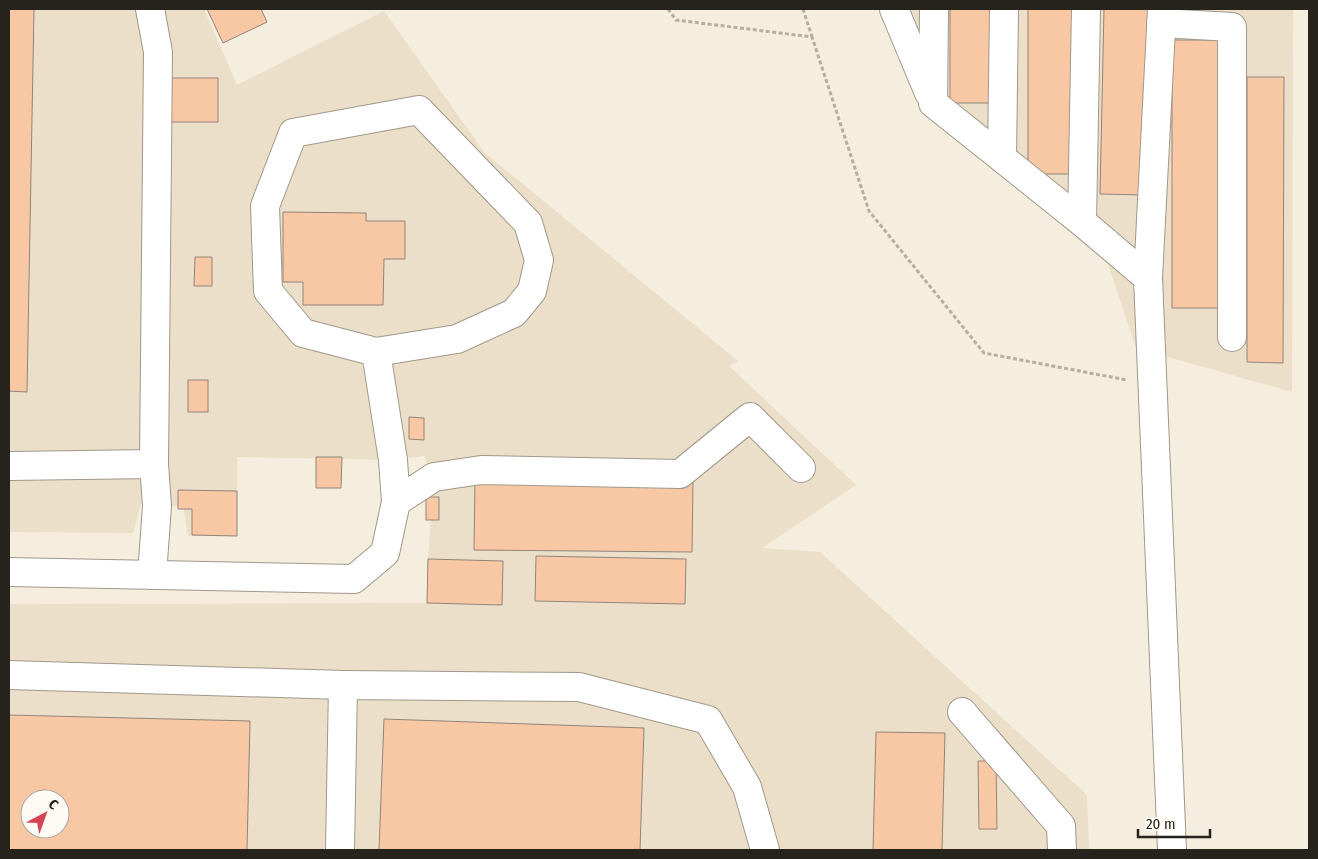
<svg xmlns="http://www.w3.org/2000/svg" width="1318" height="859" viewBox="0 0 1318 859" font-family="'Fira Sans Condensed',sans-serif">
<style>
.built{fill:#ebdfc9;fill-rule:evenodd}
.building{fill:#f8c8a5;stroke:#92847a;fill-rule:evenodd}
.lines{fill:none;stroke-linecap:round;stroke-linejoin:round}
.minor-casing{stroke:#a0988a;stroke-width:30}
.path{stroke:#b5aea2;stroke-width:3;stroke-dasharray:4 2.5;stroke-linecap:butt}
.minor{stroke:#fff;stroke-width:28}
</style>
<rect width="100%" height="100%" fill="#f5eddd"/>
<g class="built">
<path d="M 9,9 L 204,9 L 237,85 L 384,11 L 484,152 L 738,361 L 729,366 L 856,485 L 762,548 L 820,552 L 1087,795 L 1089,850 L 9,850 L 9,604 L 427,603 L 428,559 L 434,477 L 424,456 L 393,460 L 237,457 L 237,536 L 188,536 L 183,506 L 157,506 L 141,504 L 133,533 L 9,532 ZM 30,799 L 60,799 L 60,829 L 30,829 Z"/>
<polygon points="885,9 1293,9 1292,392 1136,348 1108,264 931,117"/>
</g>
<g class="building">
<polygon points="9,9 34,9 27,392 9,391"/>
<polygon points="207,9 261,9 267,22 223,43"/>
<rect x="950" y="9" width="43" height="94"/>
<rect x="1028" y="9" width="44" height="165"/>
<polygon points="1104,9 1148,9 1144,195 1100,194"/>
<rect x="1172" y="40" width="50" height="268"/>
<polygon points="1247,77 1284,77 1283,363 1247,362"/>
<rect x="170" y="78" width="48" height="44"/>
<polygon points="283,212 366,213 366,221 405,221 405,259 384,259 383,305 303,305 303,282 283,282"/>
<polygon points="195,257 212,257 212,286 194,286"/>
<rect x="188" y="380" width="20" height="32"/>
<polygon points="409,417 424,418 424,440 409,439"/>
<polygon points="316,457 342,457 341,488 316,488"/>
<polygon points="475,479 693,482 692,552 474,550"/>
<polygon points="178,490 237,491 237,536 192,535 192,509 178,509"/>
<rect x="426" y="497" width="13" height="23"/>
<polygon points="536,556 686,559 685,604 535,601"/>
<polygon points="428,559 503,561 502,605 427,603"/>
<path d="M 9,715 L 250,721 L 247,850 L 9,850 ZM 30,799 L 60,799 L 60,829 L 30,829 Z"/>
<polygon points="384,719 644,728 640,850 379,850"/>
<polygon points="876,732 945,733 942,850 873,850"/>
<polygon points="978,761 996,761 997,829 979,829"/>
</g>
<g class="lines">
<g class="minor-casing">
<g id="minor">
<polyline points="150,9 158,52 154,464 157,506 152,575"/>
<polyline points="894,9 929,93"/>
<polyline points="934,9 933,103 1082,222"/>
<polyline points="1086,9 1082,222 1148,278"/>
<polyline points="1162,9 1148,278 1172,850"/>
<polyline points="1161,23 1232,27 1232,337"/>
<polyline points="1002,158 1004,9"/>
<polyline points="9,466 154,464"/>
<polyline points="396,502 434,477 481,470 680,474 750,417 801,468"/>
<polyline points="9,572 354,579 385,553 396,502 393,460 376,352 457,339 514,313 532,291 539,260 528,223 419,110 293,133 265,206 268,291 303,333 376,352"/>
<polyline points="9,675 343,685 579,687 708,720 747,787 765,850"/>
<polyline points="962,712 1061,826 1062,850"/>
<polyline points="340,850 343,685"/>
</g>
</g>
<g class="path">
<polyline points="668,9 676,20 812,37 869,211 984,353 1127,380"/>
<polyline points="803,9 812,37"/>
</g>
<use href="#minor" class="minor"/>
</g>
<rect width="1318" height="859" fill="none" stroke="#26231d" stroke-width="20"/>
<g transform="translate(45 814) rotate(41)"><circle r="24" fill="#fefbf5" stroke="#a8a59f"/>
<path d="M0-4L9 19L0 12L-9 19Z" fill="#d44455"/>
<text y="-8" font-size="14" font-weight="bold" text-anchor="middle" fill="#26231d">С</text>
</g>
<path d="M1138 829v8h72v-8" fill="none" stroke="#26231d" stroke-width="2.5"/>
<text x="1146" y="829" font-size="15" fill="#26231d" stroke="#fefbf5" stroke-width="4" paint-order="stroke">20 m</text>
</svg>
